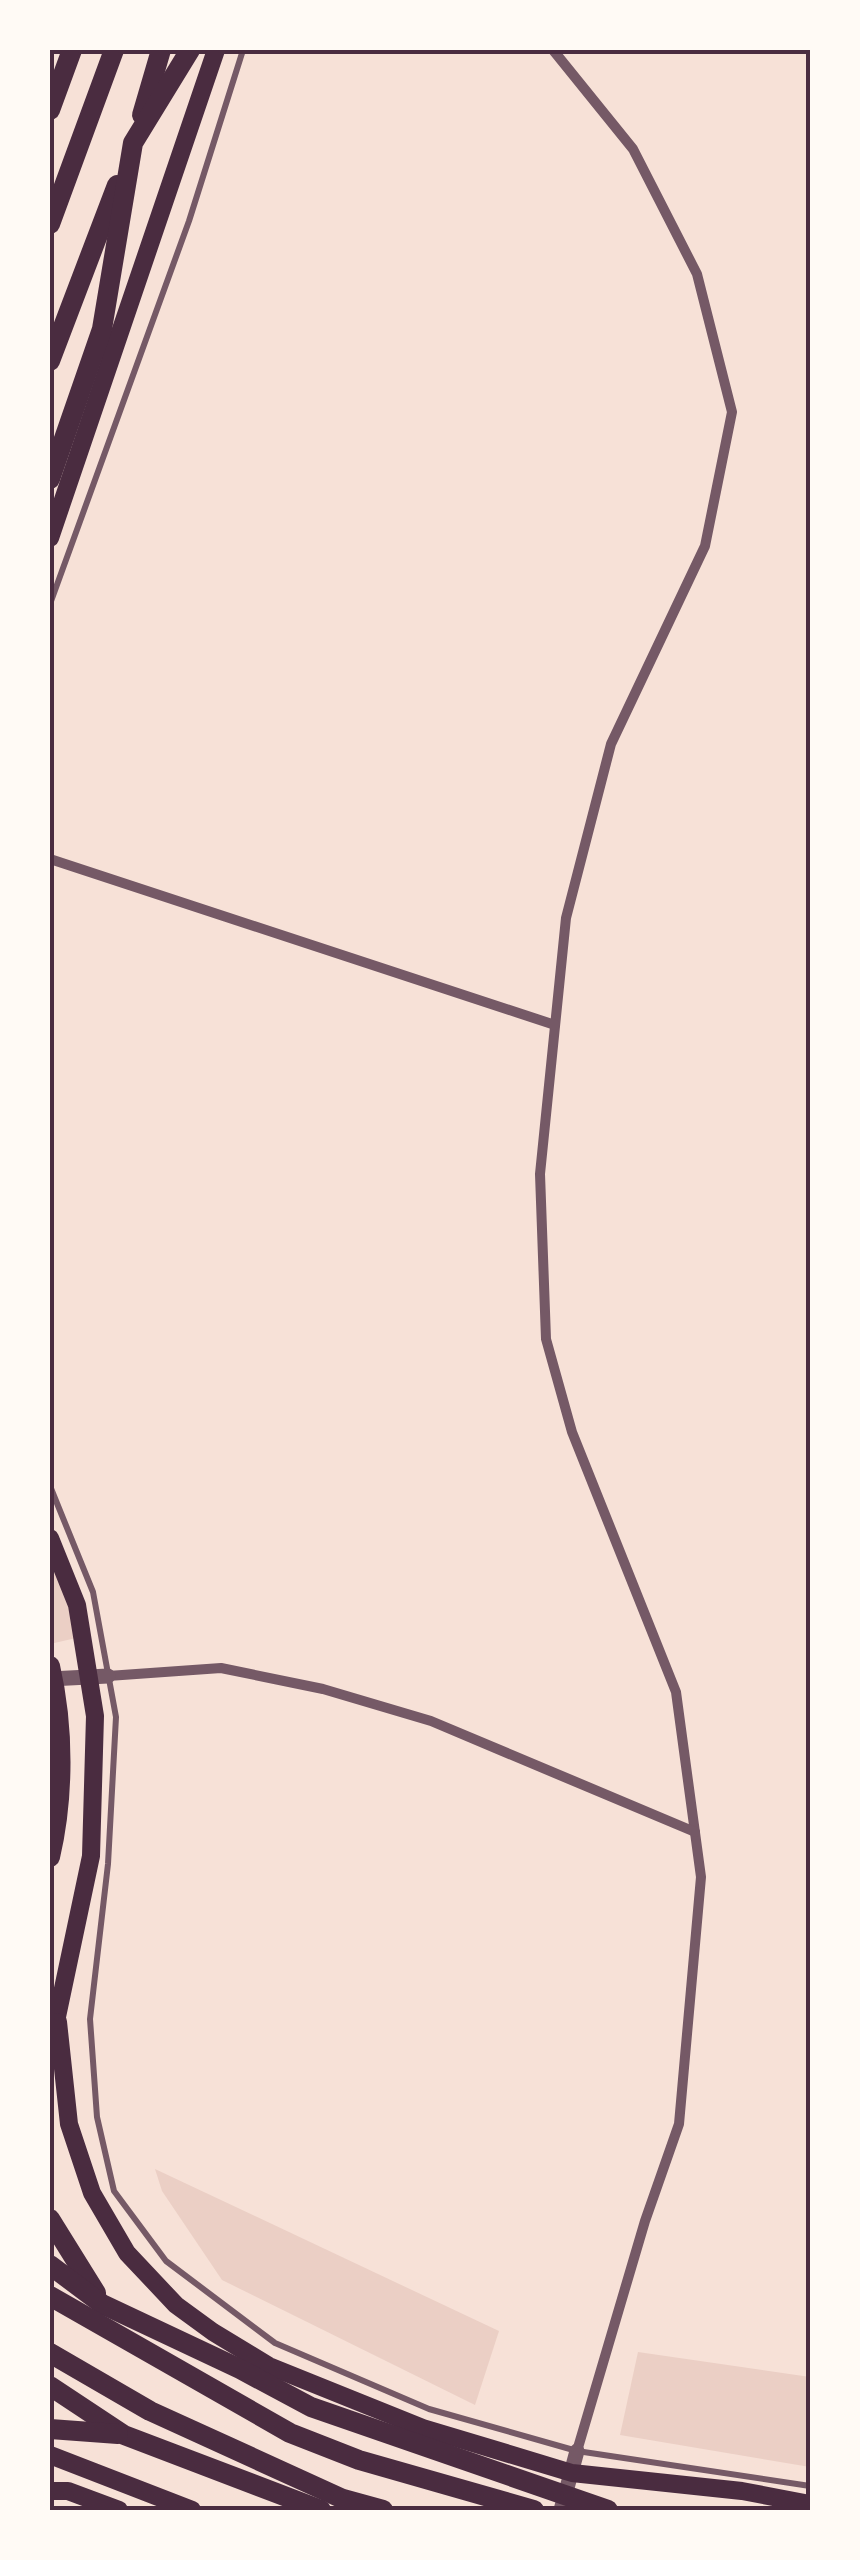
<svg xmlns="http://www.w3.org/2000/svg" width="860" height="2560" viewBox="0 0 860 2560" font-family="'Playfair Display',serif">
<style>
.green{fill:#ebcfc5}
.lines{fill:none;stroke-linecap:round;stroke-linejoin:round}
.service{stroke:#755966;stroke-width:6}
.minor{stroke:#755966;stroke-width:10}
.tertiary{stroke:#755966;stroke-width:15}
.secondary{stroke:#4a2c40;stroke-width:18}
.trunk{stroke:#4a2c40;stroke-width:20}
.neatline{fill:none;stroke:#4a2c40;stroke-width:4}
</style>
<rect width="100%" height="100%" fill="#f7e1d7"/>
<g class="green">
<polygon points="50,1555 70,1605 76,1638 50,1644"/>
<polygon points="155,2169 499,2331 475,2405 222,2280 162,2191"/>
<polygon points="638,2352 810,2377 810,2467 620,2435"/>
</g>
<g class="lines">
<g class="service">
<polyline points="50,604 189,221 243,50"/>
<polyline points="50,1486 93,1592 116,1717 108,1864 90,2019 97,2117 114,2191 166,2261 275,2343 429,2409 577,2451 810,2486"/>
</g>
<g class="minor">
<polyline points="553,50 633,149 697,274 732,412 705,546 611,744 566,918 540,1174 546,1339 572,1432 676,1692 701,1877 679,2124 645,2221 577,2451"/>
<polyline points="50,859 555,1025"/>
<polyline points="108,1676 221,1668 323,1689 431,1721 695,1832"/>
</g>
<g class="tertiary">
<polyline points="50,1679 108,1676"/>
<polyline points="561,2510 577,2451"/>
</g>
<g class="secondary">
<polyline points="50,538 216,50"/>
<polyline points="50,1538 77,1605 95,1716 91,1856 54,2031"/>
<polyline points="58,2022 69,2124 92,2193 127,2253 176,2305 213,2332 269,2366 423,2428 572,2473 742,2491 810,2504"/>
<polyline points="50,2455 192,2510"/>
<polyline points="50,2491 68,2491 119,2510"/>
</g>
<g class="trunk">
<polyline points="50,110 72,50"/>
<polyline points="142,115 161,50"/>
<polyline points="50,224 114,50"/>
<polyline points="50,361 117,185"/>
<polyline points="50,479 102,329 133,143 190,50"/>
<path d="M 50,1666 C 64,1727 64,1797 50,1857"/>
<polyline points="50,2219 96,2293"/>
<polyline points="50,2265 102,2304 240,2369 311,2407 608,2510"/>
<polyline points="50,2296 290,2433 359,2460 534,2510"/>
<polyline points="50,2353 150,2411 343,2499 383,2510"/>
<polyline points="50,2386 124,2435 321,2510"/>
<polyline points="50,2429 118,2434"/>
</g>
</g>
<rect width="860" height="2560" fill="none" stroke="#fffaf5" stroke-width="105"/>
<rect x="52" y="52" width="756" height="2456" class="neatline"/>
</svg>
